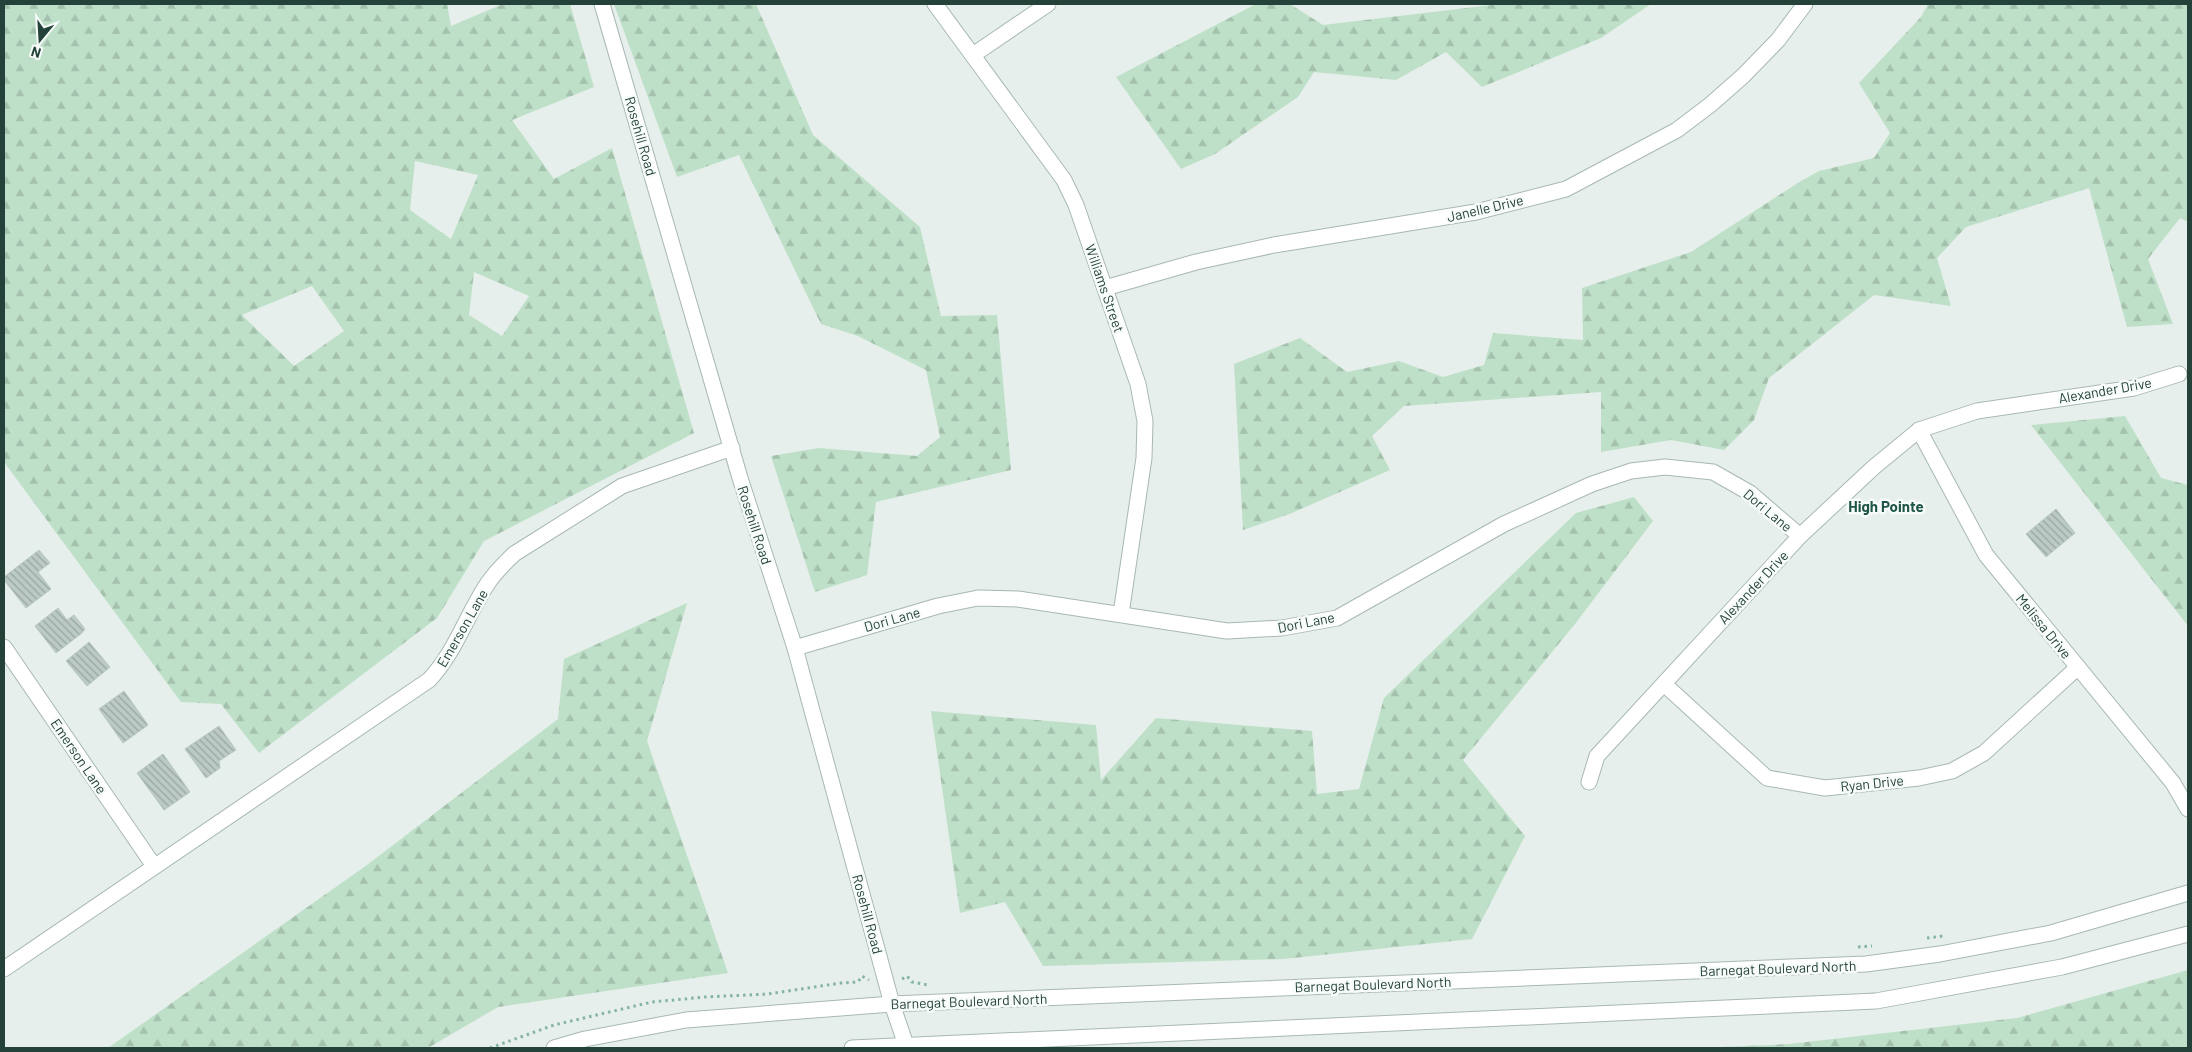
<svg xmlns="http://www.w3.org/2000/svg" width="2192" height="1052" viewBox="0 0 2192 1052" font-family="Barlow,sans-serif">
<style>
.forest{fill:url(#forest-firs);fill-rule:evenodd}
.building{fill:url(#building-back-hatch);stroke:#b8c9c2}
.lines{fill:none;stroke-linecap:round;stroke-linejoin:round}
.minor-casing{stroke:#a8b8b2;stroke-width:17}
.path{stroke:#86b3a5;stroke-width:3;stroke-dasharray:2.5 4;stroke-linecap:butt}
.minor{stroke:#fff;stroke-width:15}
.labels{text-anchor:middle;dominant-baseline:central;stroke-width:5;stroke-linejoin:round;paint-order:stroke}
.street-label{font-size:14px;fill:#24423a;stroke:#f7fbf9}
.neighbourhood-label{font-size:15px;font-weight:bold;fill:#1f5548;stroke:#f7fbf9}
</style>
<defs>
<pattern id="forest-firs" width="22" height="20" patternUnits="userSpaceOnUse" patternTransform="scale(1.25)"><rect width="22" height="20" fill="#bfe0c8"/><path d="M5 1l3.5 6h-7zM16 11l3.5 6h-7z" fill="#a4c1ad"/></pattern>
<pattern id="building-back-hatch" width="6" height="6" patternUnits="userSpaceOnUse" patternTransform="scale(1.25)"><rect width="6" height="6" fill="#bbcac4"/><path d="M-1 5l2 2M0 0l6 6M5-1l2 2" fill="none" stroke="#98a6a0"/></pattern>
</defs>
<rect width="100%" height="100%" fill="#e6efeb"/>
<g class="forest">
<path d="M 4,4 L 447,4 L 451,26 L 503,4 L 570,4 L 594,87 L 512,120 L 554,179 L 612,148 L 694,433 L 484,541 L 437,618 L 259,753 L 221,704 L 181,702 L 4,462 ZM 415,161 L 478,175 L 451,239 L 410,210 ZM 474,272 L 529,296 L 502,336 L 469,315 ZM 312,286 L 344,331 L 294,366 L 242,315 Z"/>
<polygon points="614,4 756,4 813,135 920,227 941,316 997,315 1011,470 876,502 867,575 815,592 771,456 819,448 917,456 940,437 926,370 858,336 821,324 739,155 677,177"/>
<polygon points="1256,4 1290,4 1323,25 1500,4 1651,4 1601,38 1482,87 1446,52 1396,80 1314,72 1298,97 1215,154 1181,169 1116,77"/>
<polygon points="1928,4 2188,4 2188,222 2180,218 2148,259 2173,324 2127,327 2089,188 1966,227 1937,258 1951,306 1874,295 1769,378 1754,420 1724,450 1671,440 1601,452 1601,392 1404,406 1372,436 1390,470 1292,513 1243,530 1234,364 1300,338 1347,372 1399,361 1443,377 1484,365 1493,333 1583,340 1582,288 1691,252 1801,181 1819,171 1874,158 1890,133 1859,83 1921,17"/>
<polygon points="2125,416 2161,478 2188,485 2188,626 2031,425"/>
<polygon points="1634,497 1653,521 1575,624 1463,760 1525,836 1472,939 1284,959 1043,966 1005,902 960,913 931,711 1096,725 1101,780 1156,718 1312,731 1317,794 1359,789 1384,698 1576,513"/>
<polygon points="687,603 647,741 728,973 498,1007 428,1048 108,1048 367,865 558,719 564,659"/>
<polygon points="2188,970 2188,1048 1697,1048 1789,1044 2017,1018"/>
</g>
<g class="building">
<polygon points="2056,509 2075,533 2046,557 2026,534"/>
<polygon points="39,550 50,563 38,572 51,589 26,608 4,580 4,577"/>
<polygon points="58,608 67,620 74,615 85,629 82,633 56,653 35,626"/>
<polygon points="89,642 110,667 87,686 66,661"/>
<polygon points="124,691 148,725 123,743 99,709"/>
<polygon points="219,726 236,750 219,761 220,768 206,778 185,749"/>
<polygon points="163,754 190,792 164,810 137,773"/>
</g>
<g class="lines">
<g class="minor-casing">
<g id="minor">
<polyline points="602,4 740,478 795,648 892,1004 907,1048"/>
<polyline points="935,4 1064,180 1076,205 1138,384 1145,421 1144,458 1121,614"/>
<polyline points="973,55 1048,4"/>
<polyline points="1105,288 1196,262 1274,245 1476,212 1566,189 1677,130 1710,105 1743,76 1778,40 1805,4"/>
<polyline points="1919,430 1986,555 2173,783 2188,809"/>
<polyline points="4,647 154,866"/>
<polyline points="795,648 938,606 978,598 1018,599 1227,631 1282,628 1337,618 1504,524 1592,484 1631,471 1665,467 1713,472 1750,493 1800,536"/>
<polyline points="1664,684 1767,778 1825,788 1919,778 1952,771 1984,753 2078,667"/>
<polyline points="1589,782 1597,756 1800,536 1874,467 1919,430 1977,411 2134,388 2179,374"/>
<path d="M 4,969 L 429,680 C 455,653 467,614 488,583 C 495,572 505,563 514,554 L 622,486 L 732,448"/>
<polyline points="554,1048 585,1039 686,1020 892,1004 1866,964 1940,954 2051,933 2188,893"/>
<polyline points="852,1048 1876,1001 2062,967 2188,934"/>
</g>
</g>
<g class="path">
<polyline points="1927,938 1943,936"/>
<polyline points="1858,947 1872,946"/>
<polyline points="902,979 907,976 912,982 928,985"/>
<polyline points="490,1048 554,1025 652,1002 705,997 768,994 841,983 858,982 862,976 869,980"/>
</g>
<use href="#minor" class="minor"/>
</g>
<g class="labels">
<g class="street-label">
<text transform="translate(641 136) rotate(74)">Rosehill Road</text>
<text transform="translate(1485 208) rotate(-13)">Janelle Drive</text>
<text transform="translate(1105 288) rotate(71)">Williams Street</text>
<text transform="translate(2105 390) rotate(-10)">Alexander Drive</text>
<text transform="translate(1768 510) rotate(40)">Dori Lane</text>
<text transform="translate(755 525) rotate(72)">Rosehill Road</text>
<text transform="translate(1753 587) rotate(-47)">Alexander Drive</text>
<text transform="translate(892 619) rotate(-16)">Dori Lane</text>
<text transform="translate(1306 622) rotate(-11)">Dori Lane</text>
<text transform="translate(2044 626) rotate(51)">Melissa Drive</text>
<text transform="translate(462 628) rotate(-60)">Emerson Lane</text>
<text transform="translate(79 756) rotate(56)">Emerson Lane</text>
<text transform="translate(1872 783) rotate(-6)">Ryan Drive</text>
<text transform="translate(868 914) rotate(75)">Rosehill Road</text>
<text transform="translate(1778 968) rotate(-2)">Barnegat Boulevard North</text>
<text transform="translate(1373 984) rotate(-2)">Barnegat Boulevard North</text>
<text transform="translate(969 1001) rotate(-2)">Barnegat Boulevard North</text>
</g>
<g class="neighbourhood-label">
<text x="1886" y="506">High Pointe</text>
</g>
</g>
<rect width="2192" height="1052" fill="none" stroke="#24423a" stroke-width="10"/>
<g transform="translate(40 40) rotate(198)" stroke="#f7fbf9" stroke-width="4" paint-order="stroke">
<path d="M0-4L9 19L0 12L-9 19Z" fill="#24423a"/>
<text y="-8" font-size="14" font-weight="bold" text-anchor="middle" fill="#24423a">N</text>
</g>
</svg>
